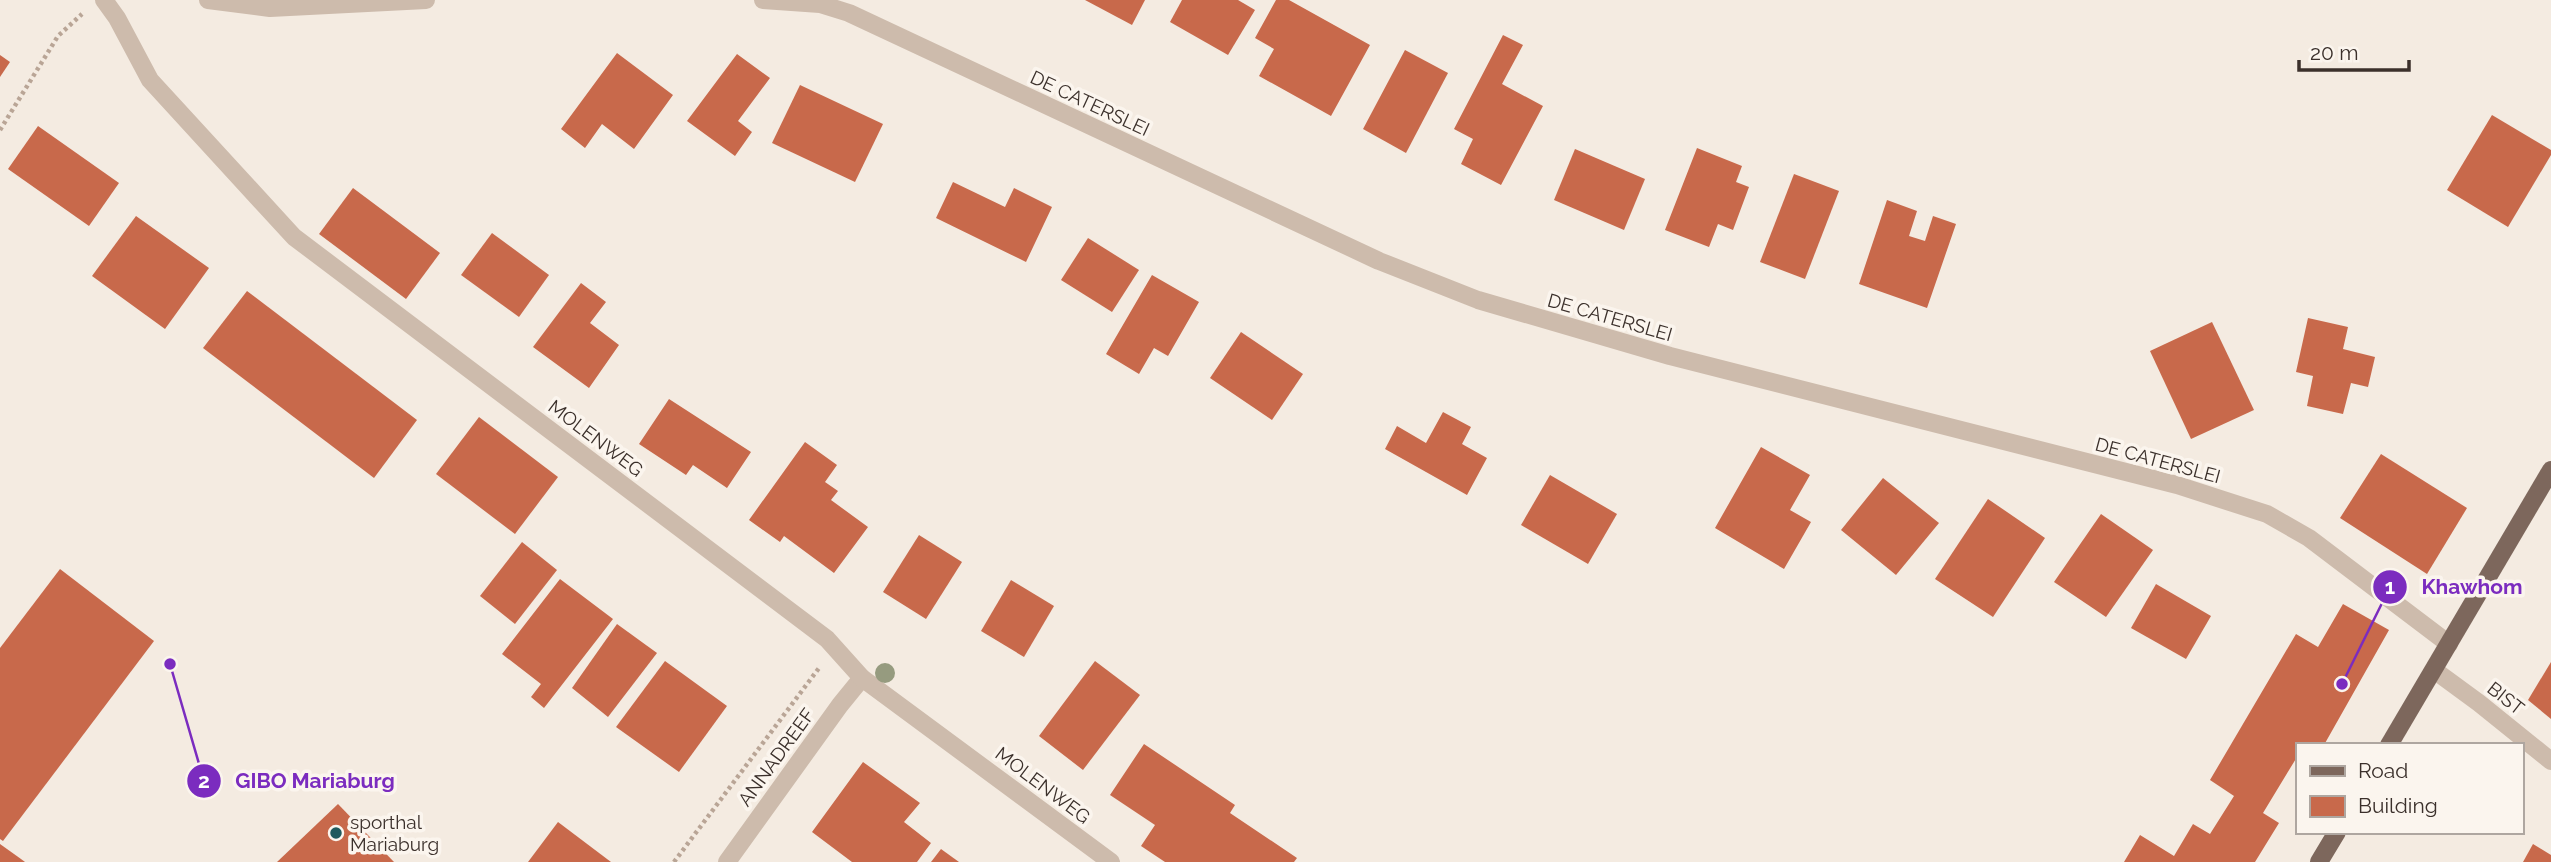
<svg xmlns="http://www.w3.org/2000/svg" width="2551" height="862" viewBox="0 0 2551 862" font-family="Raleway,sans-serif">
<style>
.building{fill:#c8694b}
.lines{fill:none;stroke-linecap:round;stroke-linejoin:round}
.path{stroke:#b9a596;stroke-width:4.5;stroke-dasharray:3.5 3.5;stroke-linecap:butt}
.minor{stroke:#cdbbac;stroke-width:18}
.tertiary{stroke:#cdbbac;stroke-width:18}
.primary{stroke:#7d675c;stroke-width:18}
.tree{fill:#969b7f}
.poi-dot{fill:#1f5a5e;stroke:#fbf5ee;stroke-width:2.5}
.labels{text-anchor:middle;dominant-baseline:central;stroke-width:7;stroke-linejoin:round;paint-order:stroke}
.street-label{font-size:19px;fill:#3b302b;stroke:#fbf5ee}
.poi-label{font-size:19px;fill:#3b302b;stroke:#fbf5ee;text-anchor:start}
.leader{fill:none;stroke:#7b2cbf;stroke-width:2.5}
.callout-dot{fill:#7b2cbf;stroke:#fbf5ee;stroke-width:2.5}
.mark-label{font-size:21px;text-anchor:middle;font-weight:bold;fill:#fff}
.callout-label{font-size:21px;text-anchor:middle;font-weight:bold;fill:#7b2cbf;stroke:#fbf5ee;stroke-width:7;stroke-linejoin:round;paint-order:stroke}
</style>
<rect width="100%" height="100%" fill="#f4ebe1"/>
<g class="building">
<polygon points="1085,0 1145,0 1132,25"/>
<polygon points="1182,0 1238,0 1255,10 1228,55 1170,22"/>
<polygon points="1276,0 1289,0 1370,45 1331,116 1259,76 1274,49 1255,38"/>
<polygon points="1503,35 1523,45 1502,84 1543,106 1501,185 1461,164 1473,139 1454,129"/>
<polygon points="1405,50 1448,73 1406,153 1363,129"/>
<polygon points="617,53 673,95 634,149 602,124 585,148 561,129"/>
<polygon points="737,54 770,78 738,121 752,132 735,156 687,121"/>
<polygon points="0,55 10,62 0,77"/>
<polygon points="800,85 883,124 855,182 772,143"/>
<polygon points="2492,115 2551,150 2551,155 2508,227 2447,190"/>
<polygon points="38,126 119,183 89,226 8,169"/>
<polygon points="1697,148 1742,166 1736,182 1749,187 1733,230 1718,224 1709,247 1665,230"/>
<polygon points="1575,149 1645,179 1624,230 1554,200"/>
<polygon points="1794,174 1839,191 1805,279 1760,262"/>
<polygon points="953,182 1005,207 1014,188 1052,207 1026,262 936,218"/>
<polygon points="353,188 440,253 406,299 319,234"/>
<polygon points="1887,200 1917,211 1909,236 1925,241 1933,216 1956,224 1927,308 1859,284"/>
<polygon points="136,216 209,268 165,329 92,276"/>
<polygon points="492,233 549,275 519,317 461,275"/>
<polygon points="1088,238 1139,270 1112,312 1061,280"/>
<polygon points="1152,275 1199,302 1168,356 1154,348 1139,374 1106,354"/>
<polygon points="581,283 606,302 590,323 619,345 589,388 533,347"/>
<polygon points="247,291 417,420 374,478 203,348"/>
<polygon points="2308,318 2348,327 2343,349 2375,357 2368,387 2351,383 2343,414 2307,406 2313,376 2296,372"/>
<polygon points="2212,322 2254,410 2191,439 2150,351"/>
<polygon points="1241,332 1303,374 1272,420 1210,378"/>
<polygon points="669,399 751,452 727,488 693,465 686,475 639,444"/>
<polygon points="1443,412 1471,427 1462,444 1487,458 1467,495 1385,449 1397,426 1426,443"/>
<polygon points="479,417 558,477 515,534 436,474"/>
<polygon points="805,442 837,465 825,482 838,491 831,500 868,527 834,573 784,536 780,542 749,520"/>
<polygon points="1761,447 1810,475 1790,510 1811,522 1784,569 1715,528"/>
<polygon points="2381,454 2467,508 2427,574 2340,518"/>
<polygon points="1550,475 1617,514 1588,564 1521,525"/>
<polygon points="1883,478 1939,523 1896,575 1841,530"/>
<polygon points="1988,499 2045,538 1993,617 1935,579"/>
<polygon points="2101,514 2153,550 2106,617 2054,582"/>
<polygon points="919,535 962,562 926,619 883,592"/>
<polygon points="522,542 557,570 515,624 480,596"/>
<polygon points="60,569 154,641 3,841 0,839 0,648"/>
<polygon points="560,579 613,619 544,708 531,697 541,684 502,654"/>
<polygon points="1011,580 1054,606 1024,657 981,631"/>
<polygon points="2156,584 2211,616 2186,659 2131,628"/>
<polygon points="2343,604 2389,630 2324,745 2297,745 2297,757 2263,813 2279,823 2255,862 2124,862 2140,835 2174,856 2193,824 2210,834 2234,796 2210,780 2296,634 2318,647"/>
<polygon points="617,624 657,653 608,717 572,688"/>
<polygon points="665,661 727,706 679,772 616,727"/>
<polygon points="1095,661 1140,695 1083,770 1039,736"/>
<polygon points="2551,662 2551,719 2528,700"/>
<polygon points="1144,744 1235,805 1230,813 1297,858 1294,862 1165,862 1141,846 1155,825 1110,795"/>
<polygon points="863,762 920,803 904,822 931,843 917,862 852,862 812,832"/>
<polygon points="338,804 394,862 277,862"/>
<polygon points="558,822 611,862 528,862"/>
<polygon points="0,844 21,859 25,862 0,862"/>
<polygon points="2533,844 2551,855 2551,862 2523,862"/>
<polygon points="941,849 959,862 931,862"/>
</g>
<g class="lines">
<g class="path">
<polyline points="0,130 58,36 82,14"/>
<polyline points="674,862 819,668"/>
</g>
<g class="minor">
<polyline points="2434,670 2479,703 2551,761"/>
<polyline points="727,862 840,705 862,678"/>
</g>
<g class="tertiary">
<polyline points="104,0 117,18 150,80 294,237 827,639 862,678 1111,862"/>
<polyline points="208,0 270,8 426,0"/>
<polyline points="763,0 820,4 849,13 1379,261 1478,300 1670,356 2177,485 2267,514 2309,538 2449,644"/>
</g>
<g class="primary">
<polyline points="2389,745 2551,470"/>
<polyline points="2319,862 2337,832"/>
</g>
</g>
<circle class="tree" cx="885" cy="673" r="10"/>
<circle class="poi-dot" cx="336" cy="833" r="7"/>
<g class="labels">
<g class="street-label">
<text transform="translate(1090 103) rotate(25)">DE CATERSLEI</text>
<text transform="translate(1610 317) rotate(16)">DE CATERSLEI</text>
<text transform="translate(596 438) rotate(37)">MOLENWEG</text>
<text transform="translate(2158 460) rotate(15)">DE CATERSLEI</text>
<text transform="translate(2506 698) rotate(38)">BIST</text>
<text transform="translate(776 757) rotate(-54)">ANNADREEF</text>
<text transform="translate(1043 785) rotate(37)">MOLENWEG</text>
</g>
<g class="poi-label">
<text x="350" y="822">sporthal<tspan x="350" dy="22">Mariaburg</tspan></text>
</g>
</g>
<path class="leader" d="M2342 684L2390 587M170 664L204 781"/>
<g class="callout-dot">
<circle cx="2342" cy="684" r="7"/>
<circle cx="170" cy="664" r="7"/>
<circle cx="2390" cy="587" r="18"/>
<circle cx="204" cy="781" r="18"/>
</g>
<g class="mark-label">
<text x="2390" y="594">1</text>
<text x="204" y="788">2</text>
</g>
<g class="callout-label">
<text x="2472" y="594">Khawhom</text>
<text x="315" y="788">GIBO Mariaburg</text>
</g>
<rect x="2296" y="743" width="228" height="91" fill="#fbf5ee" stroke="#aea6a0" stroke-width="2"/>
<rect x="2310" y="766" width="35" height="10" fill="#7d675c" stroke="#aea6a0" stroke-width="2"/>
<text x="2358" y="778" font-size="21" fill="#3b302b">Road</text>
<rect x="2310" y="796" width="35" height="21" fill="#c8694b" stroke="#aea6a0" stroke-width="2"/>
<text x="2358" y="813" font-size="21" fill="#3b302b">Building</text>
<path d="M2299 60v10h110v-10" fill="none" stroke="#3b302b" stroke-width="3.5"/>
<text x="2310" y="60" font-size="21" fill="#3b302b" stroke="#fbf5ee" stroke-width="5" paint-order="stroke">20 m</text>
</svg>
